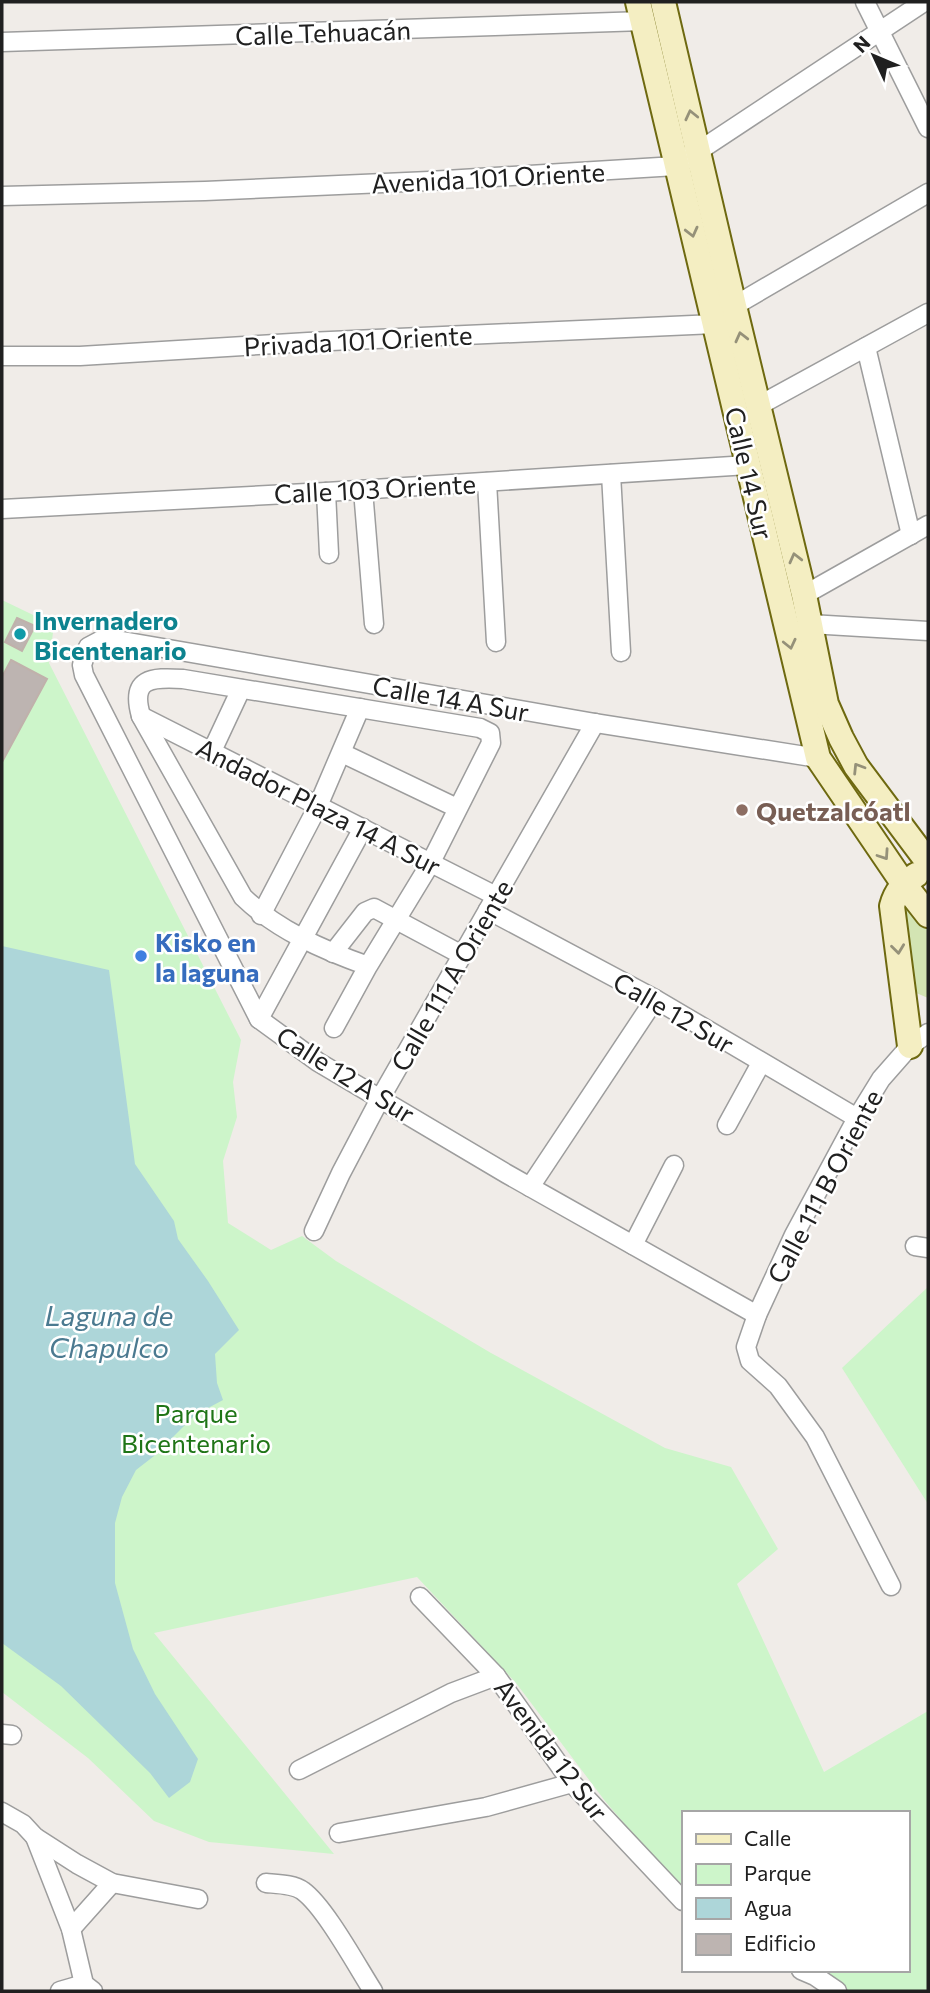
<svg xmlns="http://www.w3.org/2000/svg" width="930" height="1993" viewBox="0 0 930 1993" font-family="Commissioner,sans-serif">
<style>
.grass{fill:#d3e4b3}
.park{fill:#cdf5ca}
.water{fill:#add6d9}
.building{fill:#bdb4b1;stroke:#c0b1ab;stroke-width:2}
.lines{fill:none;stroke-linecap:round;stroke-linejoin:round}
.minor-casing{stroke:#9d9d9d;stroke-width:21}
.secondary-casing{stroke:#6e6910;stroke-width:28}
.minor{stroke:#fff;stroke-width:18}
.secondary{stroke:#f4eec2;stroke-width:24}
.oneway{stroke:#959179}
.culture-dot{fill:#0f9aa8;stroke:#fff;stroke-width:2.5}
.education-dot{fill:#8d6e63;stroke:#fff;stroke-width:2.5}
.shop-dot{fill:#3f7fe0;stroke:#fff;stroke-width:2.5}
.labels{text-anchor:middle;dominant-baseline:central;stroke-width:5;stroke-linejoin:round;paint-order:stroke}
.street-label{font-size:26px;fill:#202020;stroke:#fff}
.culture-label{font-size:26px;font-weight:bold;fill:#0d838f;stroke:#fff;text-anchor:start}
.education-label{font-size:26px;font-weight:bold;fill:#785e54;stroke:#fff;text-anchor:start}
.shop-label{font-size:26px;font-weight:bold;fill:#366cbe;stroke:#fff;text-anchor:start}
.park-label{font-size:26px;fill:#1f7517;stroke:#fff}
.water-label{font-size:28px;font-style:italic;fill:#4b7a90;stroke:#fff}
</style>
<rect width="100%" height="100%" fill="#f0ece8"/>
<polygon class="grass" points="901,896 928,931 928,998 914,992"/>
<g class="park">
<polygon points="2,600 54,625 49,663 241,1040 233,1082 237,1117 223,1161 228,1223 271,1250 302,1236 336,1261 491,1353 665,1448 731,1467 778,1549 737,1584 824,1772 928,1711 928,1991 841,1991 806,1970 907,1970 907,1813 683,1813 683,1893 605,1801 516,1683 417,1577 154,1633 334,1854 209,1842 154,1821 88,1758 2,1692"/>
<polygon points="928,1287 928,1504 842,1368"/>
</g>
<polygon class="water" points="2,946 109,970 135,1164 174,1221 178,1239 208,1281 239,1330 215,1354 217,1383 223,1400 195,1415 154,1456 136,1470 122,1497 115,1523 115,1583 133,1649 155,1694 198,1759 190,1782 169,1798 150,1773 61,1686 2,1643"/>
<g class="building">
<polygon points="17,618 35,626 22,651 5,642"/>
<polygon points="11,660 47,679 2,762 2,677"/>
</g>
<g class="lines">
<g class="minor-casing">
<g id="minor">
<polyline points="865,2 928,128"/>
<polyline points="2,42 644,21"/>
<polyline points="2,196 205,191 429,181 676,166 924,2"/>
<polyline points="734,306 928,193"/>
<polyline points="866,347 911,535"/>
<polyline points="2,356 80,356 308,342 715,324"/>
<polyline points="758,406 928,313"/>
<polyline points="611,474 621,652"/>
<polyline points="487,482 496,642"/>
<polyline points="363,490 374,624"/>
<polyline points="326,492 329,554"/>
<polyline points="2,509 326,492 748,465"/>
<polyline points="804,595 928,525"/>
<polyline points="810,624 928,631"/>
<polyline points="141,716 496,896"/>
<polyline points="212,751 241,689"/>
<polyline points="342,753 457,808"/>
<polyline points="488,910 655,999 857,1118"/>
<polyline points="261,915 318,806 360,708"/>
<polyline points="333,953 365,912 374,908 462,955"/>
<polyline points="259,1019 363,828"/>
<path d="M 334,1028 L 368,966 L 430,864 L 491,743 L 490,733 L 480,728 L 183,679 C 151,677 130,678 141,716 L 243,897 C 277,930 323,950 368,966"/>
<polyline points="727,1125 761,1063"/>
<polyline points="530,1187 655,999"/>
<polyline points="314,1231 341,1173 381,1097 595,723"/>
<polyline points="633,1245 674,1165"/>
<polyline points="915,1246 928,1248"/>
<polyline points="757,1315 507,1174 318,1062 259,1019 84,675 82,665 88,647 105,638 595,723 818,758"/>
<polyline points="891,1586 815,1437 778,1386 750,1361 746,1347 757,1315 794,1235 857,1118 881,1079 910,1046 928,1033"/>
<polyline points="420,1597 496,1676 572,1783 683,1901"/>
<polyline points="2,1734 12,1735"/>
<polyline points="299,1770 451,1693 496,1676"/>
<polyline points="2,1812 23,1824 35,1837 77,1864 112,1883 198,1899"/>
<polyline points="339,1833 486,1807 572,1783"/>
<polyline points="35,1837 71,1929 84,1984 93,1991"/>
<path d="M 266,1883 C 278,1884 294,1884 303,1891 C 325,1907 357,1966 373,1991"/>
<polyline points="71,1929 112,1883"/>
<polyline points="801,1970 815,1976 837,1991"/>
<polyline points="60,1991 84,1984"/>
</g>
</g>
<g class="secondary-casing">
<g id="secondary">
<polyline points="638,2 818,758 903,883 928,915"/>
<polyline points="663,2 734,306 804,595 826,704 841,738 856,766 928,862"/>
<path d="M 910,1046 L 892,906 C 896,891 903,884 916,875"/>
</g>
</g>
<use href="#minor" class="minor"/>
<use href="#secondary" class="secondary"/>
</g>
<defs><path id="oneway-chevron" d="M-2-3.5L2.5 0L-2 3.5" fill="none" stroke-width="1.6" stroke-linecap="round" stroke-linejoin="round" transform="scale(1.75)"/></defs>
<g class="oneway">
<use href="#oneway-chevron" transform="translate(691 115) rotate(-103)"/>
<use href="#oneway-chevron" transform="translate(692 232) rotate(76)"/>
<use href="#oneway-chevron" transform="translate(741 337) rotate(-104)"/>
<use href="#oneway-chevron" transform="translate(795 558) rotate(-104)"/>
<use href="#oneway-chevron" transform="translate(790 644) rotate(77)"/>
<use href="#oneway-chevron" transform="translate(858 768) rotate(-122)"/>
<use href="#oneway-chevron" transform="translate(884 855) rotate(56)"/>
<use href="#oneway-chevron" transform="translate(898 949) rotate(83)"/>
</g>
<circle class="culture-dot" cx="20" cy="634" r="7"/>
<circle class="education-dot" cx="742" cy="810" r="7"/>
<circle class="shop-dot" cx="141" cy="956" r="7"/>
<g class="labels">
<g class="street-label">
<text transform="translate(323 32) rotate(-2)">Calle Tehuacán</text>
<text transform="translate(488 177) rotate(-3)">Avenida 101 Oriente</text>
<text transform="translate(358 340) rotate(-3)">Privada 101 Oriente</text>
<text transform="translate(750 473) rotate(77)">Calle 14 Sur</text>
<text transform="translate(375 488) rotate(-3)">Calle 103 Oriente</text>
<text transform="translate(451 698) rotate(10)">Calle 14 A Sur</text>
<text transform="translate(319 806) rotate(27)">Andador Plaza 14 A Sur</text>
<text transform="translate(451 975) rotate(-60)">Calle 111 A Oriente</text>
<text transform="translate(674 1012) rotate(30)">Calle 12 Sur</text>
<text transform="translate(346 1074) rotate(32)">Calle 12 A Sur</text>
<text transform="translate(824 1186) rotate(-62)">Calle 111 B Oriente</text>
<text transform="translate(552 1749) rotate(53)">Avenida 12 Sur</text>
</g>
<g class="culture-label">
<text x="34" y="619">Invernadero<tspan x="34" dy="30">Bicentenario</tspan></text>
</g>
<g class="education-label">
<text x="756" y="810">Quetzalcóatl</text>
</g>
<g class="shop-label">
<text x="155" y="941">Kisko en<tspan x="155" dy="30">la laguna</tspan></text>
</g>
<g class="park-label">
<text x="196" y="1412">Parque<tspan x="196" dy="30">Bicentenario</tspan></text>
</g>
<g class="water-label">
<text x="109" y="1315">Laguna de<tspan x="109" dy="32">Chapulco</tspan></text>
</g>
</g>
<rect width="930" height="1993" fill="none" stroke="#202020" stroke-width="7"/>
<rect x="682" y="1811" width="228" height="161" fill="#ffffff" stroke="#a6a6a6" stroke-width="2"/>
<rect x="696" y="1834" width="35" height="10" fill="#f4eec2" stroke="#a6a6a6" stroke-width="2"/>
<text x="744" y="1846" font-size="21" fill="#202020">Calle</text>
<rect x="696" y="1864" width="35" height="21" fill="#cdf5ca" stroke="#a6a6a6" stroke-width="2"/>
<text x="744" y="1881" font-size="21" fill="#202020">Parque</text>
<rect x="696" y="1898" width="35" height="21" fill="#add6d9" stroke="#a6a6a6" stroke-width="2"/>
<text x="744" y="1916" font-size="21" fill="#202020">Agua</text>
<rect x="696" y="1934" width="35" height="21" fill="#bdb4b1" stroke="#a6a6a6" stroke-width="2"/>
<text x="744" y="1951" font-size="21" fill="#202020">Edificio</text>
<g transform="translate(874 56) rotate(314)" stroke="#ffffff" stroke-width="5" paint-order="stroke">
<path d="M0-5L12 26L0 18L-12 26Z" fill="#202020"/>
<text y="-10" font-size="19" font-weight="bold" text-anchor="middle" fill="#202020">N</text>
</g>
</svg>
